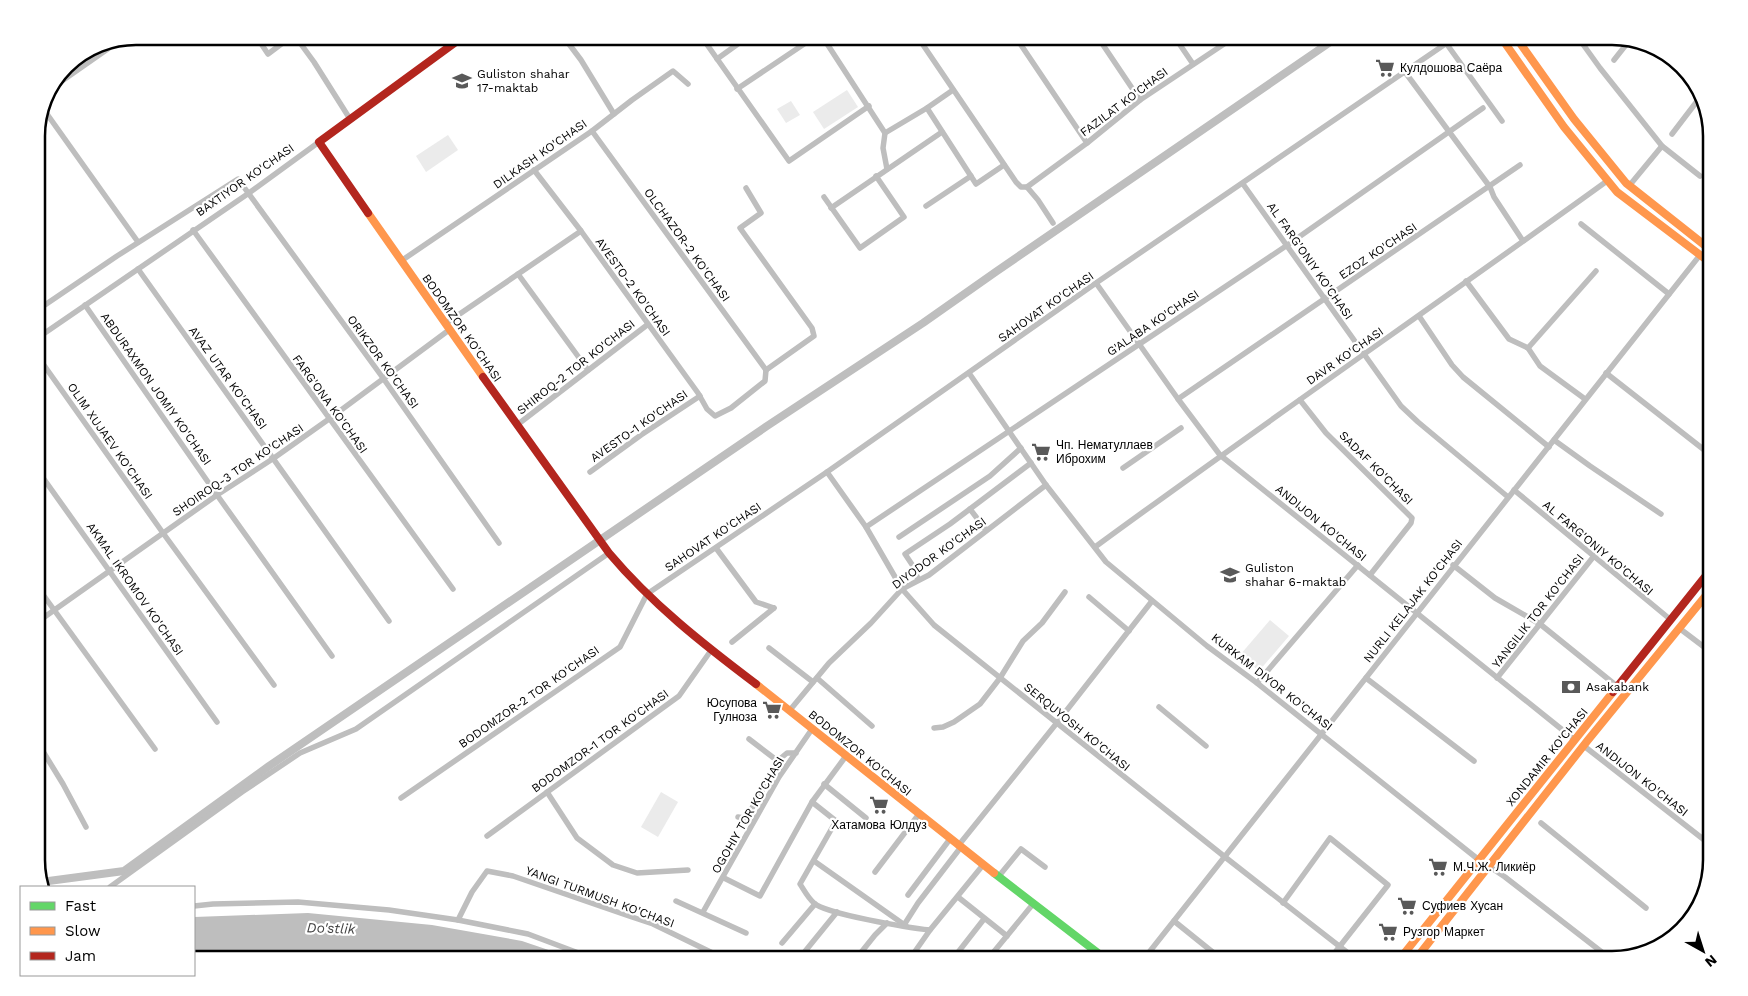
<svg xmlns="http://www.w3.org/2000/svg" width="1748" height="996" viewBox="0 0 1748 996" font-family="'Work Sans',sans-serif">
<style>
.green{fill:#ebebeb}
.water{fill:#bebebe}
.lines{fill:none;stroke-linecap:round;stroke-linejoin:round}
.stream{stroke:#bebebe;stroke-width:2}
.canal{stroke:#bebebe;stroke-width:8}
.street{stroke:#bebebe;stroke-width:5.5}
.fast{stroke:#63d668;stroke-width:8}
.slow{stroke:#ff974d;stroke-width:8}
.jam{stroke:#b3261e;stroke-width:8}
.labels{text-anchor:middle;dominant-baseline:central;stroke-width:4.5;stroke-linejoin:round;paint-order:stroke}
.poi-label{font-size:12px;fill:#000;stroke:#fff;text-anchor:start}
.street-label{font-size:12px;fill:#000;stroke:#fff}
.water-label{font-size:14px;font-style:italic;fill:#434343;stroke:#fff}
.rim{fill:none;stroke:#000;stroke-width:2.5}
</style>
<rect width="100%" height="100%" fill="#fff"/>
<g class="green">
<polygon points="847,90 858,107 824,129 813,112"/>
<polygon points="791,101 800,115 786,123 777,109"/>
<polygon points="448,135 458,150 426,172 416,156"/>
<polygon points="1270,620 1289,636 1259,671 1240,655"/>
<polygon points="661,792 678,802 658,837 641,827"/>
</g>
<polygon class="water" points="308,913 432,925 522,941 578,960 194,960 194,917"/>
<g class="lines">
<polyline class="stream" points="36,755 36,762"/>
<polyline class="canal" points="41,882 124,871 269,766 767,426 923,323 997,271 1339,36"/>
<g class="street">
<polyline points="256,36 268,54 292,36"/>
<polyline points="295,36 314,62 350,119"/>
<polyline points="563,36 581,60 614,114"/>
<polyline points="701,36 789,161 869,106"/>
<polyline points="822,36 885,133"/>
<polyline points="917,36 1016,182 1021,187 1027,187 1038,200 1053,223"/>
<polyline points="1015,36 1087,143"/>
<polyline points="1097,36 1140,100"/>
<polyline points="1174,36 1193,64"/>
<polyline points="1577,36 1600,68 1662,146 1700,176"/>
<polyline points="1446,43 1502,121"/>
<polyline points="717,59 749,36"/>
<polyline points="1614,60 1629,41"/>
<polyline points="1405,72 1490,187 1494,197 1523,241"/>
<polyline points="737,89 816,36"/>
<polyline points="49,90 122,39"/>
<polyline points="42,107 138,242"/>
<polyline points="927,108 976,184 1004,165"/>
<polyline points="592,131 766,370"/>
<polyline points="1672,134 1701,96"/>
<polyline points="887,169 883,148 885,133 927,108 953,90"/>
<polyline points="534,170 581,231 698,393 707,409 715,416 731,408 765,381 766,370"/>
<polyline points="1243,184 1401,406 1418,422 1508,497"/>
<polyline points="1629,186 1662,146"/>
<polyline points="1027,187 1087,143 1140,100 1236,36"/>
<polyline points="746,188 761,213 740,228 812,328 814,336 766,370"/>
<polyline points="824,197 860,248 904,217 876,176"/>
<polyline points="926,206 971,176"/>
<polyline points="831,208 942,132"/>
<polyline points="1581,224 1669,294"/>
<polyline points="193,230 453,589"/>
<polyline points="401,261 592,131 632,100 673,71 688,84"/>
<polyline points="138,269 389,621"/>
<polyline points="518,274 588,370"/>
<polyline points="1466,281 1509,339 1528,348 1540,366 1585,399"/>
<polyline points="1096,283 1178,399 1220,455 1575,740"/>
<polyline points="85,305 217,495 332,656"/>
<polyline points="36,311 117,256 238,179 383,378 499,543"/>
<polyline points="1419,316 1452,365 1463,377 1549,447"/>
<polyline points="445,324 581,231"/>
<polyline points="36,339 249,193 319,142"/>
<polyline points="1528,348 1596,271"/>
<polyline points="36,354 163,533 274,685"/>
<polyline points="969,373 1046,485 1106,562 1207,646 1257,683 1479,860"/>
<polyline points="1606,373 1712,456"/>
<polyline points="1178,399 1520,165"/>
<polyline points="1300,400 1326,433 1412,518 1411,523 1370,575"/>
<polyline points="517,425 647,325"/>
<polyline points="1554,440 1590,466 1661,514"/>
<polyline points="36,468 217,722"/>
<polyline points="1123,468 1181,428"/>
<polyline points="590,472 641,435 700,396"/>
<polyline points="827,472 866,527 902,589 934,625 1225,857 1357,960"/>
<polyline points="1514,490 1671,620"/>
<polyline points="970,509 986,530"/>
<polyline points="866,527 1286,246 1483,108"/>
<polyline points="899,537 990,476 1021,448"/>
<path d="M 1095,547 C 1264,423 1437,304 1607,181"/>
<polyline points="716,548 756,602 774,608"/>
<polyline points="1453,565 1495,598 1540,624 1618,687"/>
<polyline points="918,580 915,569 905,554 950,524 1031,463"/>
<polyline points="36,585 155,749"/>
<polyline points="1089,597 1129,631"/>
<polyline points="36,623 217,495 274,458 329,419 449,330"/>
<polyline points="1679,628 1712,653"/>
<polyline points="732,642 774,608"/>
<polyline points="769,648 813,682"/>
<polyline points="817,678 872,726"/>
<polyline points="1366,678 1474,761"/>
<polyline points="1497,678 1594,556"/>
<polyline points="1257,683 1358,565"/>
<polyline points="1159,707 1206,746"/>
<polyline points="790,710 829,663 871,623 902,589 929,575 1046,485"/>
<polyline points="934,728 943,727 954,722 980,704 1000,678 1023,641 1042,623 1065,592"/>
<polyline points="749,739 779,762"/>
<polyline points="36,740 63,784 86,827"/>
<polyline points="1584,746 1712,846"/>
<path d="M 846,756 L 812,802 L 836,821 L 800,884 C 804,890 808,898 814,903 C 825,914 910,928 930,930"/>
<polyline points="824,784 866,818"/>
<polyline points="547,792 577,838 613,865 637,873 688,870"/>
<polyline points="401,798 620,647 647,594 827,472 1096,283 1457,36"/>
<polyline points="738,817 744,818 748,815 781,758 787,753 796,753"/>
<polyline points="1541,823 1646,908"/>
<polyline points="487,836 679,696 712,649"/>
<polyline points="958,846 1056,724 1152,601"/>
<polyline points="814,861 906,926"/>
<polyline points="1490,867 1505,877 1612,960"/>
<polyline points="875,872 919,814"/>
<polyline points="999,876 1021,849 1045,867"/>
<polyline points="724,878 760,896 812,802"/>
<polyline points="110,887 242,792 300,753 356,729 609,553"/>
<polyline points="908,895 950,839"/>
<polyline points="958,897 1007,936"/>
<polyline points="676,901 746,933"/>
<polyline points="1283,903 1330,838 1388,885 1329,960"/>
<polyline points="194,906 213,904 298,902 389,910 458,920 528,934 597,960"/>
<polyline points="703,912 779,777 812,729"/>
<polyline points="458,920 472,892 487,871 513,876 629,916 653,924 727,960"/>
<polyline points="1174,921 1215,954 1229,960"/>
<polyline points="904,925 918,903 961,847"/>
<polyline points="782,943 815,904"/>
<polyline points="1503,958 1505,960"/>
<polyline points="798,960 837,912"/>
<polyline points="855,960 875,935 887,923"/>
<polyline points="909,960 930,930 983,865"/>
<polyline points="952,960 984,919"/>
<polyline points="1003,960 992,954 1033,904"/>
<polyline points="1143,960 1700,255"/>
</g>
<polyline class="fast" points="994,873 1107,960"/>
<g class="slow">
<polyline points="1500,36 1564,127 1617,192 1712,264"/>
<polyline points="1515,36 1574,119 1626,183 1712,251"/>
<polyline points="368,213 483,377"/>
<polyline points="756,684 994,873"/>
<polyline points="1399,960 1613,692"/>
<polyline points="1415,960 1588,740 1712,588"/>
</g>
<g class="jam">
<polyline points="368,213 319,142 464,36"/>
<path d="M 483,377 L 609,553 C 652,604 703,644 756,684"/>
<polyline points="1613,692 1712,568"/>
</g>
</g>
<defs>
<g id="supermarket-bare" transform="scale(1.5)"><path d="M-6-5.5h2.5l.6 2H6L4.5 2H-2.5L-4.4-4H-6ZM-1.5 3.2a1.3 1.3 0 1 0 .1 0ZM3 3.2a1.3 1.3 0 1 0 .1 0Z" fill="#595959" stroke="#fff" stroke-width="2.5" paint-order="stroke"/></g>
<g id="school-bare" transform="scale(1.5)"><path d="M0-5L7-2L0 1L-7-2ZM-4 1L0 2.5L4 1V4Q0 6-4 4Z" fill="#595959" stroke="#fff" stroke-width="2.5" paint-order="stroke"/></g>
<g id="bank-bare" transform="scale(1.5)"><path d="M-6-4H6V4H-6ZM0-2.3a2.3 2.3 0 1 0 0 4.6a2.3 2.3 0 1 0 0-4.6Z" fill="#595959" stroke="#fff" stroke-width="2.5" paint-order="stroke"/></g>
</defs>
<g fill-rule="evenodd">
<use href="#supermarket-bare" x="1385" y="68"/>
<use href="#school-bare" x="462" y="81"/>
<use href="#supermarket-bare" x="1041" y="452"/>
<use href="#school-bare" x="1230" y="575"/>
<use href="#bank-bare" x="1571" y="687"/>
<use href="#supermarket-bare" x="772" y="710"/>
<use href="#supermarket-bare" x="879" y="805"/>
<use href="#supermarket-bare" x="1438" y="867"/>
<use href="#supermarket-bare" x="1407" y="906"/>
<use href="#supermarket-bare" x="1388" y="932"/>
</g>
<g class="labels">
<g class="poi-label">
<text x="1400" y="68">Кулдошова Саёра</text>
<text x="477" y="74">Guliston shahar<tspan x="477" dy="14">17-maktab</tspan></text>
<text x="1056" y="445">Чп. Нематуллаев<tspan x="1056" dy="14">Иброхим</tspan></text>
<text x="1245" y="568">Guliston<tspan x="1245" dy="14">shahar 6-maktab</tspan></text>
<text x="1586" y="687">Asakabank</text>
<text x="757" y="703" text-anchor="end">Юсупова<tspan x="757" dy="14">Гулноза</tspan></text>
<text x="879" y="825" text-anchor="middle">Хатамова Юлдуз</text>
<text x="1453" y="867">М.Ч.Ж. Ликиёр</text>
<text x="1422" y="906">Суфиев Хусан</text>
<text x="1403" y="932">Рузгор Маркет</text>
</g>
<g class="street-label">
<text transform="translate(1124 102) rotate(-37)">FAZILAT KO'CHASI</text>
<text transform="translate(540 154) rotate(-35)">DILKASH KO'CHASI</text>
<text transform="translate(245 180) rotate(-35)">BAXTIYOR KO'CHASI</text>
<text transform="translate(687 245) rotate(54)">OLCHAZOR-2 KO'CHASI</text>
<text transform="translate(1378 251) rotate(-34)">EZOZ KO'CHASI</text>
<text transform="translate(1310 261) rotate(55)">AL FARG'ONIY KO'CHASI</text>
<text transform="translate(633 287) rotate(54)">AVESTO-2 KO'CHASI</text>
<text transform="translate(1046 307) rotate(-35)">SAHOVAT KO'CHASI</text>
<text transform="translate(1153 323) rotate(-34)">G'ALABA KO'CHASI</text>
<text transform="translate(462 328) rotate(55)">BODOMZOR KO'CHASI</text>
<text transform="translate(1345 356) rotate(-35)">DAVR KO'CHASI</text>
<text transform="translate(383 362) rotate(54)">ORIKZOR KO'CHASI</text>
<text transform="translate(576 367) rotate(-38)">SHIROQ-2 TOR KO'CHASI</text>
<text transform="translate(228 378) rotate(54)">AVAZ UTAR KO'CHASI</text>
<text transform="translate(156 389) rotate(55)">ABDURAXMON JOMIY KO'CHASI</text>
<text transform="translate(330 404) rotate(54)">FARG'ONA KO'CHASI</text>
<text transform="translate(639 426) rotate(-35)">AVESTO-1 KO'CHASI</text>
<text transform="translate(110 441) rotate(55)">OLIM XUJAEV KO'CHASI</text>
<text transform="translate(1376 468) rotate(45)">SADAF KO'CHASI</text>
<text transform="translate(238 470) rotate(-34)">SHOIROQ-3 TOR KO'CHASI</text>
<text transform="translate(1321 523) rotate(39)">ANDIJON KO'CHASI</text>
<text transform="translate(713 537) rotate(-34)">SAHOVAT KO'CHASI</text>
<text transform="translate(1598 548) rotate(40)">AL FARG'ONIY KO'CHASI</text>
<text transform="translate(939 553) rotate(-36)">DIYODOR KO'CHASI</text>
<text transform="translate(135 589) rotate(55)">AKMAL IKROMOV KO'CHASI</text>
<text transform="translate(1413 601) rotate(-52)">NURLI KELAJAK KO'CHASI</text>
<text transform="translate(1538 611) rotate(-52)">YANGILIK TOR KO'CHASI</text>
<text transform="translate(1272 682) rotate(38)">KURKAM DIYOR KO'CHASI</text>
<text transform="translate(529 697) rotate(-35)">BODOMZOR-2 TOR KO'CHASI</text>
<text transform="translate(1077 727) rotate(39)">SERQUYOSH KO'CHASI</text>
<text transform="translate(600 741) rotate(-36)">BODOMZOR-1 TOR KO'CHASI</text>
<text transform="translate(860 753) rotate(39)">BODOMZOR KO'CHASI</text>
<text transform="translate(1547 757) rotate(-51)">XONDAMIR KO'CHASI</text>
<text transform="translate(1642 779) rotate(38)">ANDIJON KO'CHASI</text>
<text transform="translate(748 815) rotate(-60)">OGOHIY TOR KO'CHASI</text>
<text transform="translate(600 897) rotate(20)">YANGI TURMUSH KO'CHASI</text>
</g>
<g class="water-label">
<text transform="translate(331 928) rotate(2)">Do'stlik</text>
</g>
</g>
<path d="M0 0H1748V996H0ZM136 45H1612A91 91 0 0 1 1703 136V860A91 91 0 0 1 1612 951H136A91 91 0 0 1 45 860V136A91 91 0 0 1 136 45Z" fill="#fff" fill-rule="evenodd"/>
<path class="rim" d="M136 45H1612A91 91 0 0 1 1703 136V860A91 91 0 0 1 1612 951H136A91 91 0 0 1 45 860V136A91 91 0 0 1 136 45Z"/>
<rect x="20" y="886" width="175" height="90" fill="#ffffff" stroke="#999999"/>
<rect x="30" y="902" width="25" height="8" fill="#63d668" stroke="#999999"/>
<text x="65" y="911" font-size="15" fill="#000000">Fast</text>
<rect x="30" y="927" width="25" height="8" fill="#ff974d" stroke="#999999"/>
<text x="65" y="936" font-size="15" fill="#000000">Slow</text>
<rect x="30" y="952" width="25" height="8" fill="#b3261e" stroke="#999999"/>
<text x="65" y="961" font-size="15" fill="#000000">Jam</text>
<g transform="translate(1703 951) rotate(141)" stroke="#ffffff" stroke-width="4" paint-order="stroke">
<path d="M0-4L9 19L0 12L-9 19Z" fill="#000000"/>
<text y="-8" font-size="14" font-weight="bold" text-anchor="middle" fill="#000000">N</text>
</g>
</svg>
